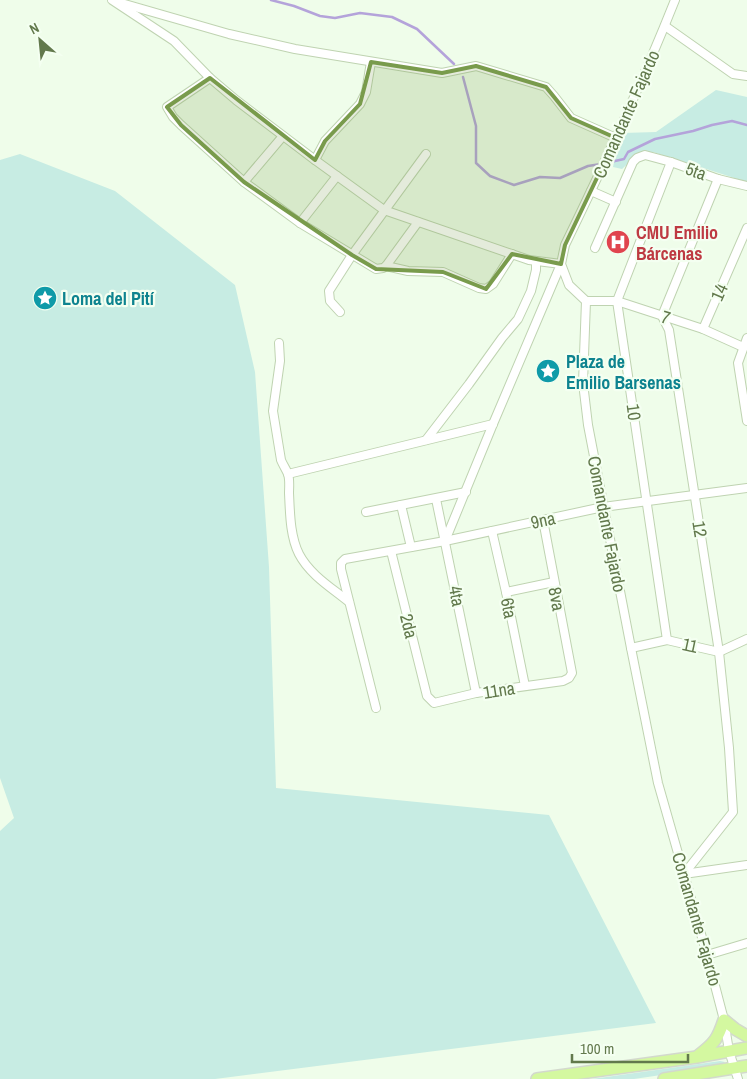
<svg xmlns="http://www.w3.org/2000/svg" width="747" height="1079" viewBox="0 0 747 1079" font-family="'Archivo Narrow',sans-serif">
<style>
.green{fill:#c7ece3}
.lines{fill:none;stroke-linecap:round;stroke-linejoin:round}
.stream{stroke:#b4a3da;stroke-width:2.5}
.minor-casing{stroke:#bfd3b1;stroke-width:10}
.highway-casing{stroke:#d3d9cd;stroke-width:14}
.minor{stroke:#fff;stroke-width:8}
.highway{stroke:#d4f8a0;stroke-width:11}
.marked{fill:#799b4c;fill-opacity:0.2;stroke:#799b4c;stroke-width:4;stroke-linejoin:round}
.labels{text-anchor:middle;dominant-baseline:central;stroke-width:4.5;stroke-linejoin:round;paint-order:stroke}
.street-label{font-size:18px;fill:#62794c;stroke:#f4fff1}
.health-label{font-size:18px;font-weight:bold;fill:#be3a42;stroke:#f4fff1;text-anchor:start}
.culture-label{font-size:18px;font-weight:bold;fill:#0d838f;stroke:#f4fff1;text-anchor:start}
</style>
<rect width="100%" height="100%" fill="#effdea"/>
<g class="green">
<polygon points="716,90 747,97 747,182 653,152 636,156 622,169 613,167 616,153 623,133 656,132"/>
<polygon points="20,154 115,191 235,285 255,372 269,567 276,788 549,815 656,1023 215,1079 0,1079 0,831 14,818 0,778 0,160"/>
<polygon points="720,1061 725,1062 722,1066 634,1079 592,1079"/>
</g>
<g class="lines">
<g class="stream">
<polyline points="271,0 294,6 320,16 335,18 360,13 392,17 417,29 454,64"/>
<polyline points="463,77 476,126 476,163 490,176 514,185 540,177 560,178 588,166 601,164"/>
<polyline points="606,163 624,159 628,152 655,139 693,131 712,125 732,121 747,125"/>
</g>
<g class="minor-casing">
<g id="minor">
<polyline points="112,0 174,41 210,78 236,100 315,160 384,210 529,260 561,264 493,424 445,541"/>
<path d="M 675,0 C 642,83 604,165 565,245 L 561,264 L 569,285 L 586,301 L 583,383 L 588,425 L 631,648 L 658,783 L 707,955 L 724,1020 L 729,1051 L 738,1079"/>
<polyline points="121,3 229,34 295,49 442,73 476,66 546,87 554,96 571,118 616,138"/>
<polyline points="665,26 733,74 747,76"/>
<polyline points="210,78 167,107 173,117 181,125 244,182 300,223 376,269 383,268 386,266 418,222"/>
<polyline points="315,160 325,141 360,104 366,92 371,62"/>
<polyline points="244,182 283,136"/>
<polyline points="591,191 616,202"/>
<polyline points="300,223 337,176"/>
<polyline points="595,248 633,162 637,158 645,155 671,162 718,179 747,186"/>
<polyline points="386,266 408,271 443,272 479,288 486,289 493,284 512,254"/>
<polyline points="586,301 617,301 703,329 743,347"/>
<polyline points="340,312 330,301 329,291 352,255 426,154"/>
<polyline points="703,329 747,228"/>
<polyline points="747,338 738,363 747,421"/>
<path d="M 279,343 L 280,361 L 273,411 L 281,460 C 283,465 286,469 288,474 C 290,480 289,488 289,493 C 290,513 290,536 299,554 C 310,575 332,588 349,602"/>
<polyline points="426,440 469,384 502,338 518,319 531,291 536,270 536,261"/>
<polyline points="288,474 493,424"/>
<polyline points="436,499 476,693"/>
<polyline points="401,505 411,547"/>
<polyline points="366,512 466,492"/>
<polyline points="492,531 506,592 525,686"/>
<polyline points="391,551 427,696 434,703 476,693 563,681 569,678 572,673 543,520"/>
<polyline points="506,592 554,582"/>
<polyline points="667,640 617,301 671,162"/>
<polyline points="631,648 667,640 719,652 747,639"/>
<polyline points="376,708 341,569 341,563 345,559 445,541 603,507 747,488"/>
<polyline points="684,874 733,812 729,748 719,652 669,330 662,316 718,179"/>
<polyline points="684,874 747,865"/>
<polyline points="707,955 747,943"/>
</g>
</g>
<g class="highway-casing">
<g id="highway">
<path d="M 699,1055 C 715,1043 718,1038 724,1020 L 735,1029 L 747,1036"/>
<polyline points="537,1079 697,1057 747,1048"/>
<polyline points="664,1079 747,1066"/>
</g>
</g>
<use href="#minor" class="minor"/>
<use href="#highway" class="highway"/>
</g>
<path class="marked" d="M 371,62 L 442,73 L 476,66 L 546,87 L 571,118 L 616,138 L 565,245 L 561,264 L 512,254 L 486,289 L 443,272 L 376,269 L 352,255 L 244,182 L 181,125 L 167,107 L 210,78 L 315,160 L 325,141 L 360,104 Z"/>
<defs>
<g id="hospital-disc" transform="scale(1.25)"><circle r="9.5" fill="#e0444e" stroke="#f4fff1"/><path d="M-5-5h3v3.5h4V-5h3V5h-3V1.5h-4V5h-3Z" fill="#fff"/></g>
<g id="sight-disc" transform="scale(1.25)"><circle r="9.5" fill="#0f9aa8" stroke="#f4fff1"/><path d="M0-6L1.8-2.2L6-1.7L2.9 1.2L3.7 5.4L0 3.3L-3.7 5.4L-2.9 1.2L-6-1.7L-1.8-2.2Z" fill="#fff"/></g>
</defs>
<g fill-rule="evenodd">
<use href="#hospital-disc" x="618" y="242"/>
<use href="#sight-disc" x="45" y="298"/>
<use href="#sight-disc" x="548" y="371"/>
</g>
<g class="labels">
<g class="street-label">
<text transform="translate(626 114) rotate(-66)">Comandante Fajardo</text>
<text transform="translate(696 171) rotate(20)">5ta</text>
<text transform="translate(719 292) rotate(-66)">14</text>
<text transform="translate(666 317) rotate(18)">7</text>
<text transform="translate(634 412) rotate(82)">10</text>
<text transform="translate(543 520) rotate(-12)">9na</text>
<text transform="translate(607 524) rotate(79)">Comandante Fajardo</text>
<text transform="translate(700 529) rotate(81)">12</text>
<text transform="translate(457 596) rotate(79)">4ta</text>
<text transform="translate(557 599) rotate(79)">8va</text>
<text transform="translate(509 608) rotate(79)">6ta</text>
<text transform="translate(409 626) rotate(76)">2da</text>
<text transform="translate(690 645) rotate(12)">11</text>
<text transform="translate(499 690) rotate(-9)">11na</text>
<text transform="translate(697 919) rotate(74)">Comandante Fajardo</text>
</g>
<g class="health-label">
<text x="636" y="232">CMU Emilio<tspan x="636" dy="21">Bárcenas</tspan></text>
</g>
<g class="culture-label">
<text x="62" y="298">Loma del Pití</text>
<text x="566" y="361">Plaza de<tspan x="566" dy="21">Emilio Barsenas</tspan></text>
</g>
</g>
<g transform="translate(40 40) rotate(333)" stroke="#f4fff1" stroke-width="4" paint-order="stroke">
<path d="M0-4L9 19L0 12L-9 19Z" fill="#62794c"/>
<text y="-8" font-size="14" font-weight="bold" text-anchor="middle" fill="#62794c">N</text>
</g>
<path d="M572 1054v8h116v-8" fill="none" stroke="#62794c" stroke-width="2.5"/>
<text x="580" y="1054" font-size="15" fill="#62794c" stroke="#f4fff1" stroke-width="4" paint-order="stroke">100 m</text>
</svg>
